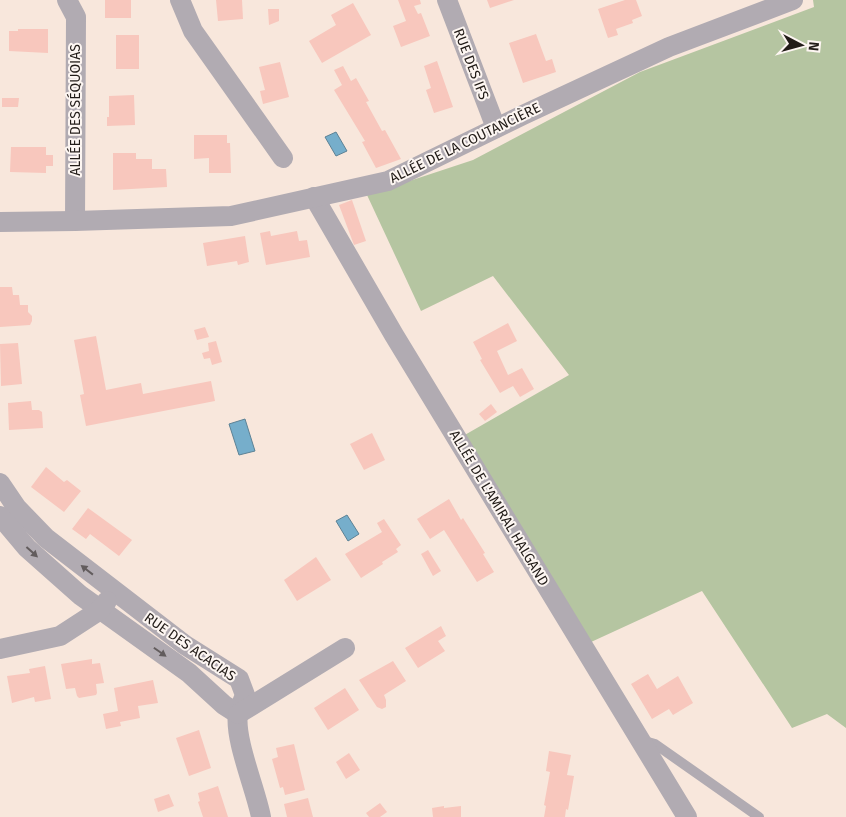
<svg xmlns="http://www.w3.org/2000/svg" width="846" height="817" viewBox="0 0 846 817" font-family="'Fira Sans',sans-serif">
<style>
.green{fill:#b5c5a1}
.water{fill:#76aecb;stroke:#5d8295}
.building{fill:#f8c7bd}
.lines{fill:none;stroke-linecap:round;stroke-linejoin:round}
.service{stroke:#b1abb2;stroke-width:10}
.minor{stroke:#b1abb2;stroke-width:20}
.oneway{fill:#625c5d}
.labels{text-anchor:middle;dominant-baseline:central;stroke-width:4;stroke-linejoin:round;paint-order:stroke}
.street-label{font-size:14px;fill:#221c18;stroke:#fdf6f2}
</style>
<rect width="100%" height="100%" fill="#f8e7dc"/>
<polygon class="green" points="813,0 846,0 846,728 827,714 792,728 702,591 578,648 456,440 569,375 493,276 421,311 367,195 473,160 640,72 814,7"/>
<g class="water">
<polygon points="336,132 347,151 336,156 325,137"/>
<polygon points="245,419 255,451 239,455 229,424"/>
<polygon points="347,515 359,534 348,541 336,521"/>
</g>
<g class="building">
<rect x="105" y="0" width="26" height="18"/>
<polygon points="216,0 242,0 243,19 218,21"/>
<polygon points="398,0 420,0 421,4 414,6 418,14 421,13 430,36 401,47 393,26 406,21"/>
<polygon points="487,0 514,0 490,8"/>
<polygon points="625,0 636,0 642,16 632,20 633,23 616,29 618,35 608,38 598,9"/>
<polygon points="353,3 371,35 322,63 309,41 336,25 331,15"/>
<polygon points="268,9 279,9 279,21 269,25"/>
<polygon points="18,29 48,29 48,53 9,51 9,31 18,31"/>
<polygon points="536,34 546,61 552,59 556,72 523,83 509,43"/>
<rect x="116" y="35" width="23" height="34"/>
<polygon points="437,61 453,107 434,113 426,90 431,88 424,66"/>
<polygon points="280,62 289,97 263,104 260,91 265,90 259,67"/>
<polygon points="343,66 351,81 356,78 369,101 366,102 382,131 385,130 401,159 376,168 362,142 365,141 334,90 342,85 334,70"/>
<polygon points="134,95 135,125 107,126 107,117 109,117 109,96"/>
<polygon points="2,98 19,98 18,107 2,107"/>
<polygon points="194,135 227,135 227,143 230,143 231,173 209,173 209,158 194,159"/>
<polygon points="11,147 46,147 46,155 53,155 53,166 46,166 46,173 10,172"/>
<polygon points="113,153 136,153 136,159 152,159 152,169 166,169 167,187 113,190"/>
<polygon points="352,200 366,241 354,245 339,205"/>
<polygon points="270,231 271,236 297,231 299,241 307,240 310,257 266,265 260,233"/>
<polygon points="245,236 249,262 238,265 237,261 207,266 203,243"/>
<polygon points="0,287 12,287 13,295 19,295 20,305 28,305 28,312 32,316 32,321 30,325 0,327"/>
<polygon points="508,323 517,341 497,351 508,375 522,368 534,389 520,397 513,386 500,393 480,360 482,359 473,342"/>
<polygon points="205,327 209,337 197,340 194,330"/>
<polygon points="96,336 106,390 141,383 143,394 211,381 215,401 86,426 80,395 84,394 74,340"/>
<polygon points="216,341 222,362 212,365 210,358 204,359 202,353 209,351 208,343"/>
<polygon points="18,343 22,384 1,386 0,344"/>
<polygon points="31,401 32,410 39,410 42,412 43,428 9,430 8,403"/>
<polygon points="491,404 497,412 485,421 479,414"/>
<polygon points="372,433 385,460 364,470 350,444"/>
<polygon points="46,467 64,482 67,480 81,491 64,512 31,487"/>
<polygon points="449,499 461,520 463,518 485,553 483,554 494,572 477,582 444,530 430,539 417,519"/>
<polygon points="88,508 132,540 119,556 90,534 86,539 72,529"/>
<polygon points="384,519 401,545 396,549 398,552 382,562 383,564 361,578 345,554 382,532 377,523"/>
<polygon points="428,550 441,571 433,576 421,554"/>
<polygon points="316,557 331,580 297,601 284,580"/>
<polygon points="441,626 446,636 438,641 445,651 418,668 405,648"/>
<polygon points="92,659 92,664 100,663 104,683 96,684 97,693 96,695 79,698 77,696 75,688 66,689 61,664"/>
<polygon points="393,661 406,681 384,695 386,700 386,707 382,709 377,707 359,680"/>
<polygon points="45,666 51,699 35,702 34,697 12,703 7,676 30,673 29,669"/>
<polygon points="648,674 657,689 678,676 693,703 673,715 669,709 652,719 631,684"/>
<polygon points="153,680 158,703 138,706 140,718 120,722 121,726 106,729 103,714 118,711 114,688"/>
<polygon points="345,688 359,710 328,730 314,708"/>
<polygon points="199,730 211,768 189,776 176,738"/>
<polygon points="294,744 305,790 285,795 283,787 280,788 272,759 278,757 276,748"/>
<polygon points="549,751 571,755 567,775 574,776 568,810 566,809 565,817 544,817 546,806 544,805 550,772 546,771"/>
<polygon points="349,753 360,770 346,779 336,762"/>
<polygon points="218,786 228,817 203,817 198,802 200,801 198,793"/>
<polygon points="169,794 174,806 158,812 154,799"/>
<polygon points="308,798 313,817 287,817 284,804"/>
<polygon points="380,803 387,812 380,817 369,817 366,813"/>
<polygon points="444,806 444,808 461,806 461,817 433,817 432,808"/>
</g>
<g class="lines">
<polyline class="service" points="641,740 655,744 759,817"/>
<g class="minor">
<polyline points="67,0 76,17 75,221"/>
<polyline points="180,0 193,31 283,158"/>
<polyline points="447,0 496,128"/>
<polyline points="314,197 394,335 687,817"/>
<polyline points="0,222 75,221 231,216 388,181 523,115 669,47 793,0"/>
<path d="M 0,483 L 17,508 L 46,538 L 185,645 L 239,679 L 245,695 C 243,701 239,708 238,714 C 234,739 256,790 261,817"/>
<polyline points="0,516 27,548 80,595 189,673 224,705 238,714"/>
<polyline points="0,649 60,636 100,610 107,601"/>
<polyline points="238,714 345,648"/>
</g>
</g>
<defs><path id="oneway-solid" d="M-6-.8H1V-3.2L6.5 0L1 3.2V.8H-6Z" transform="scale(1.25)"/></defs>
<g class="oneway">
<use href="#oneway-solid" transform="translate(32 552) rotate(42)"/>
<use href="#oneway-solid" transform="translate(87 570) rotate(-142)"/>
<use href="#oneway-solid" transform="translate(160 652) rotate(35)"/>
</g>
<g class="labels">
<g class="street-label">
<text transform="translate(471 64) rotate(69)">RUE DES IFS</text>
<text transform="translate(75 110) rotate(-90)">ALLÉE DES SÉQUOIAS</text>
<text transform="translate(465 143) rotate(-26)">ALLÉE DE LA COUTANCIÈRE</text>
<text transform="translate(499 508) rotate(59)">ALLÉE DE L'AMIRAL HALGAND</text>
<text transform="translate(190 647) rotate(35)">RUE DES ACACIAS</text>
</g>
</g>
<g transform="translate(801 45) rotate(96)" stroke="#fdf6f2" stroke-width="4" paint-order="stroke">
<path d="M0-4L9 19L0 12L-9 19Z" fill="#221c18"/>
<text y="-8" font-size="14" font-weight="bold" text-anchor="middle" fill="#221c18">N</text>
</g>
</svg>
